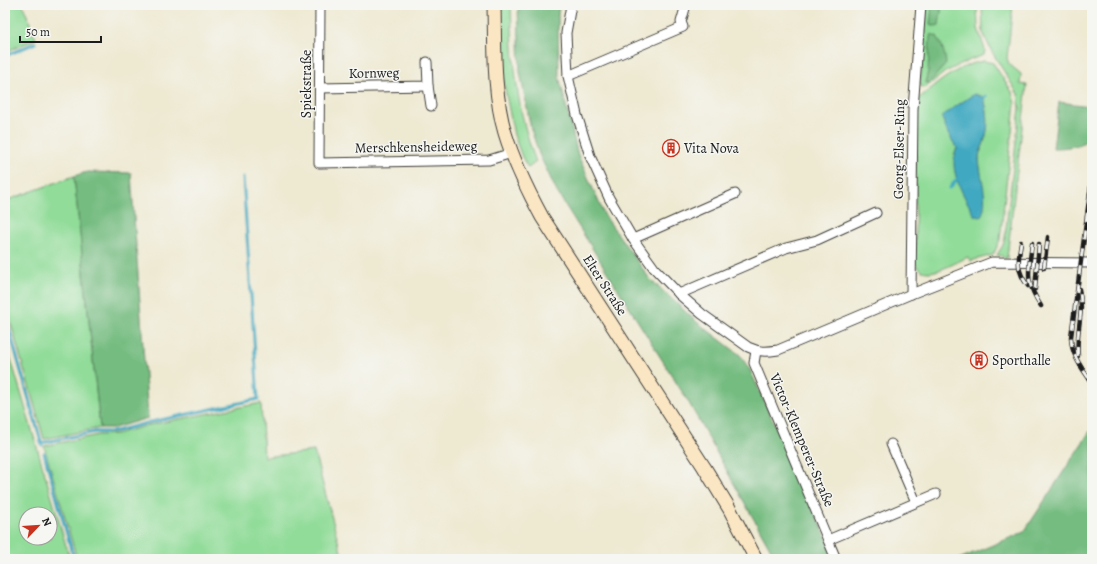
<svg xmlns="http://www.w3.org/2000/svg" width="1097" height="564" viewBox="0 0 1097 564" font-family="Alegreya,serif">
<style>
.green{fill:#90dc98;stroke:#567c5a;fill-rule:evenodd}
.forest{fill:#74bc80;stroke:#486c4e}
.water{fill:#41a9c1;stroke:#2e626e}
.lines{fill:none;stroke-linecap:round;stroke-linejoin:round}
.stream{stroke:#41a9c1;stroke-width:3}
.street-casing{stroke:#3c3b37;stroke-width:11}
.secondary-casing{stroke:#3c3b37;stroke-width:15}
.street{stroke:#fff;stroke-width:9}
.secondary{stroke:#fbe6c4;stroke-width:13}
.rail-casing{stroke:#1c1c1c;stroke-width:4.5}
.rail{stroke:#f6f6f2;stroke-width:3;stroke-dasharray:9;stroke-linecap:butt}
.labels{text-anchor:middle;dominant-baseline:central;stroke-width:3;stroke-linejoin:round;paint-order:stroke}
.street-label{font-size:14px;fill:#1c1c1c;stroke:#f6f6f2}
.poi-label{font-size:14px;fill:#1c1c1c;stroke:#f6f6f2;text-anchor:start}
</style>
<rect width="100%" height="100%" fill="#f6f6f2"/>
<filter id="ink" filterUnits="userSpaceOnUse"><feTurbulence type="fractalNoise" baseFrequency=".025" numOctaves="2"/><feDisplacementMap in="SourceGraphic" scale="8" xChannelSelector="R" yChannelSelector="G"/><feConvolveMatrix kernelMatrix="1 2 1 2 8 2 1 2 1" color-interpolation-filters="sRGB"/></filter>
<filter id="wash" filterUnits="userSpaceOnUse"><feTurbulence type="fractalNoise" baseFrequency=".012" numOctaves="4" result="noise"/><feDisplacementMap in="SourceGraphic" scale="16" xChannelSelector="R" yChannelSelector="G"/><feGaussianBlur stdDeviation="0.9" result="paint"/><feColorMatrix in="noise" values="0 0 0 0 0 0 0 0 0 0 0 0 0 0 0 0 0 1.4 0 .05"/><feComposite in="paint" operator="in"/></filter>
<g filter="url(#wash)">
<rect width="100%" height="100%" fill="#eee9d1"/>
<g class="green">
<polygon points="5,5 23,5 36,39 5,52"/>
<path d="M 500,5 L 511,5 C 513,62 516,108 536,162 L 528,168 L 522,157 L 514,135 L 504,84 L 501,67 Z"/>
<polygon points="927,5 977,5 978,28 985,50 984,55 970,60 945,72 925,88 920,86"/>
<polygon points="982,5 1013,5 1007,58 1009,64 1021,74 1020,84 1027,85 1007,258 1004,258 1002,256 997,255 1003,245 1005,237 1020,108 1018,94 992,52 983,33"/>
<path d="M 984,61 L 993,63 L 1012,92 L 1015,104 L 1000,240 L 993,255 L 970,261 L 968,257 C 954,263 920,285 915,261 L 916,131 L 918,99 C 938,83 958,65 984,61 ZM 984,143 L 979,155 L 980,175 L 954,154 L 957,148 Z"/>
<polygon points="74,176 100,428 44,439 5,303 5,201"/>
<path d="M 5,339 L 70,559 L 5,559 ZM 26,514 L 50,514 L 50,538 L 26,538 Z"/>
<polygon points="261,403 264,457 314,451 343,559 77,559 44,446 98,435 116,434 149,425"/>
</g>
<g class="forest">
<polygon points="518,5 560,5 558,13 559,76 578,155 605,216 650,279 697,322 740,355 750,370 836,559 776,559 689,403 557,192 539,154 531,129 520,72"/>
<polygon points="932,5 942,5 939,25 936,26 930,24"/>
<path d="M 931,34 L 937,36 C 942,45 945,53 946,64 L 929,83 L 925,83 L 928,71 L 930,37 Z"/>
<path d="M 1091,95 L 1092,95 C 1092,102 1094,128 1092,133 C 1087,147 1065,148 1053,148 L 1059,102 L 1090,106 Z"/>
<polygon points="87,172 131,173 148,418 114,428 100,428 74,176"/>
<polygon points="1092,428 1092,559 959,559 1024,532"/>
</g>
<path class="water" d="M 974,94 L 984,97 C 988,114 990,125 984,142 C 983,147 979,152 979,157 C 979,173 991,204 980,217 L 974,215 C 964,195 947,171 957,148 L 948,134 L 942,118 L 946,113 Z"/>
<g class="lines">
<g class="stream">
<polyline points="5,56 35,43"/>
<polyline points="984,97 986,96"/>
<polyline points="950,188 957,179"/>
<polyline points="5,315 42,445"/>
<polyline points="41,443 95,432 113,432 151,422 258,399 243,177"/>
<polyline points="44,453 74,559"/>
</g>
</g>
</g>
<g filter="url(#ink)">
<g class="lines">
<g class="street-casing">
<g id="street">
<polyline points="320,5 319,163 489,160 512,153"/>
<path d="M 571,5 L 566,33 L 568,76 L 577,115 L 590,156 L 609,198 L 633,239 L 654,268 L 679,294 L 702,314 L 748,347 C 759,352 766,352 778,350 L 911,294 L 992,262 L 1092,263"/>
<polyline points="568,76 683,27 681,22 686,5"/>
<polyline points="428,86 431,106"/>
<polyline points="320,88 428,86 427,62"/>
<polyline points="633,239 735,194"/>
<polyline points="679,294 786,248 817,240 876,213"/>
<polyline points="911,294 913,109 921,5"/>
<polyline points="756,351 754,363 828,540 936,494"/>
<polyline points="891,444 916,502"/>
<polyline points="828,540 836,559"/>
</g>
</g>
<g class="secondary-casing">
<path id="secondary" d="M 494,5 C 495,47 493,92 505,133 C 514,163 528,191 542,217 L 704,467 L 729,508 L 756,559"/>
</g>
<use href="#street" class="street"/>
<use href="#secondary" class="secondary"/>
<g class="rail-casing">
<g id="rail">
<path d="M 1092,177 L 1071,337 C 1071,355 1082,368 1092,383"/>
<path d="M 1021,242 C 1018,261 1016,270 1028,286"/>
<path d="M 1032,243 C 1029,272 1024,280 1041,306"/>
<polyline points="1044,268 1048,237"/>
<polyline points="1035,289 1039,244"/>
<path d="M 1078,356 C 1075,333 1085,311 1079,289"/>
</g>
</g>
<use href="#rail" class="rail"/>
</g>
</g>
<defs>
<g id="building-ring" transform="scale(0.9)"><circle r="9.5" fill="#f6f6f2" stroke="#c8321e" stroke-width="1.5"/><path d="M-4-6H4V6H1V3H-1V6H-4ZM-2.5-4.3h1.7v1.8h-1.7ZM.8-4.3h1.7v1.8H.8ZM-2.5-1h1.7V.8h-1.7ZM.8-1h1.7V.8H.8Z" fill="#c8321e"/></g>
</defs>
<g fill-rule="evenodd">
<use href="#building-ring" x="671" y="148"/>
<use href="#building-ring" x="979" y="360"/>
</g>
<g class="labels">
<g class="street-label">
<text transform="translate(374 73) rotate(-1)">Kornweg</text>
<text transform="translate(306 84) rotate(-90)">Spiekstraße</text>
<text transform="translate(416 147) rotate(-1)">Merschkensheideweg</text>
<text transform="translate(899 149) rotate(-89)">Georg-Elser-Ring</text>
<text transform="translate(605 285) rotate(57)">Elter Straße</text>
<text transform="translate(802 440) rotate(67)">Victor-Klemperer-Straße</text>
</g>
<g class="poi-label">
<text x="684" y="148">Vita Nova</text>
<text x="992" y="360">Sporthalle</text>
</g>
</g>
<rect width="1097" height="564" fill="none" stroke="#f6f6f2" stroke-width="20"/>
<g transform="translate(38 526) rotate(65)"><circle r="19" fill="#f6f6f2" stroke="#9f9f9c"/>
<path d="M0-3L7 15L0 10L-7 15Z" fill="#c8321e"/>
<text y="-6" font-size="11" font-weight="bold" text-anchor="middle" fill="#1c1c1c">N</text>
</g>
<path d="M20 36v6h81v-6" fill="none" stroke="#1c1c1c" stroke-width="2"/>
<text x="26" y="36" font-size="12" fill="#1c1c1c" stroke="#f6f6f2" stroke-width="3" paint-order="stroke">50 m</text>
</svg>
